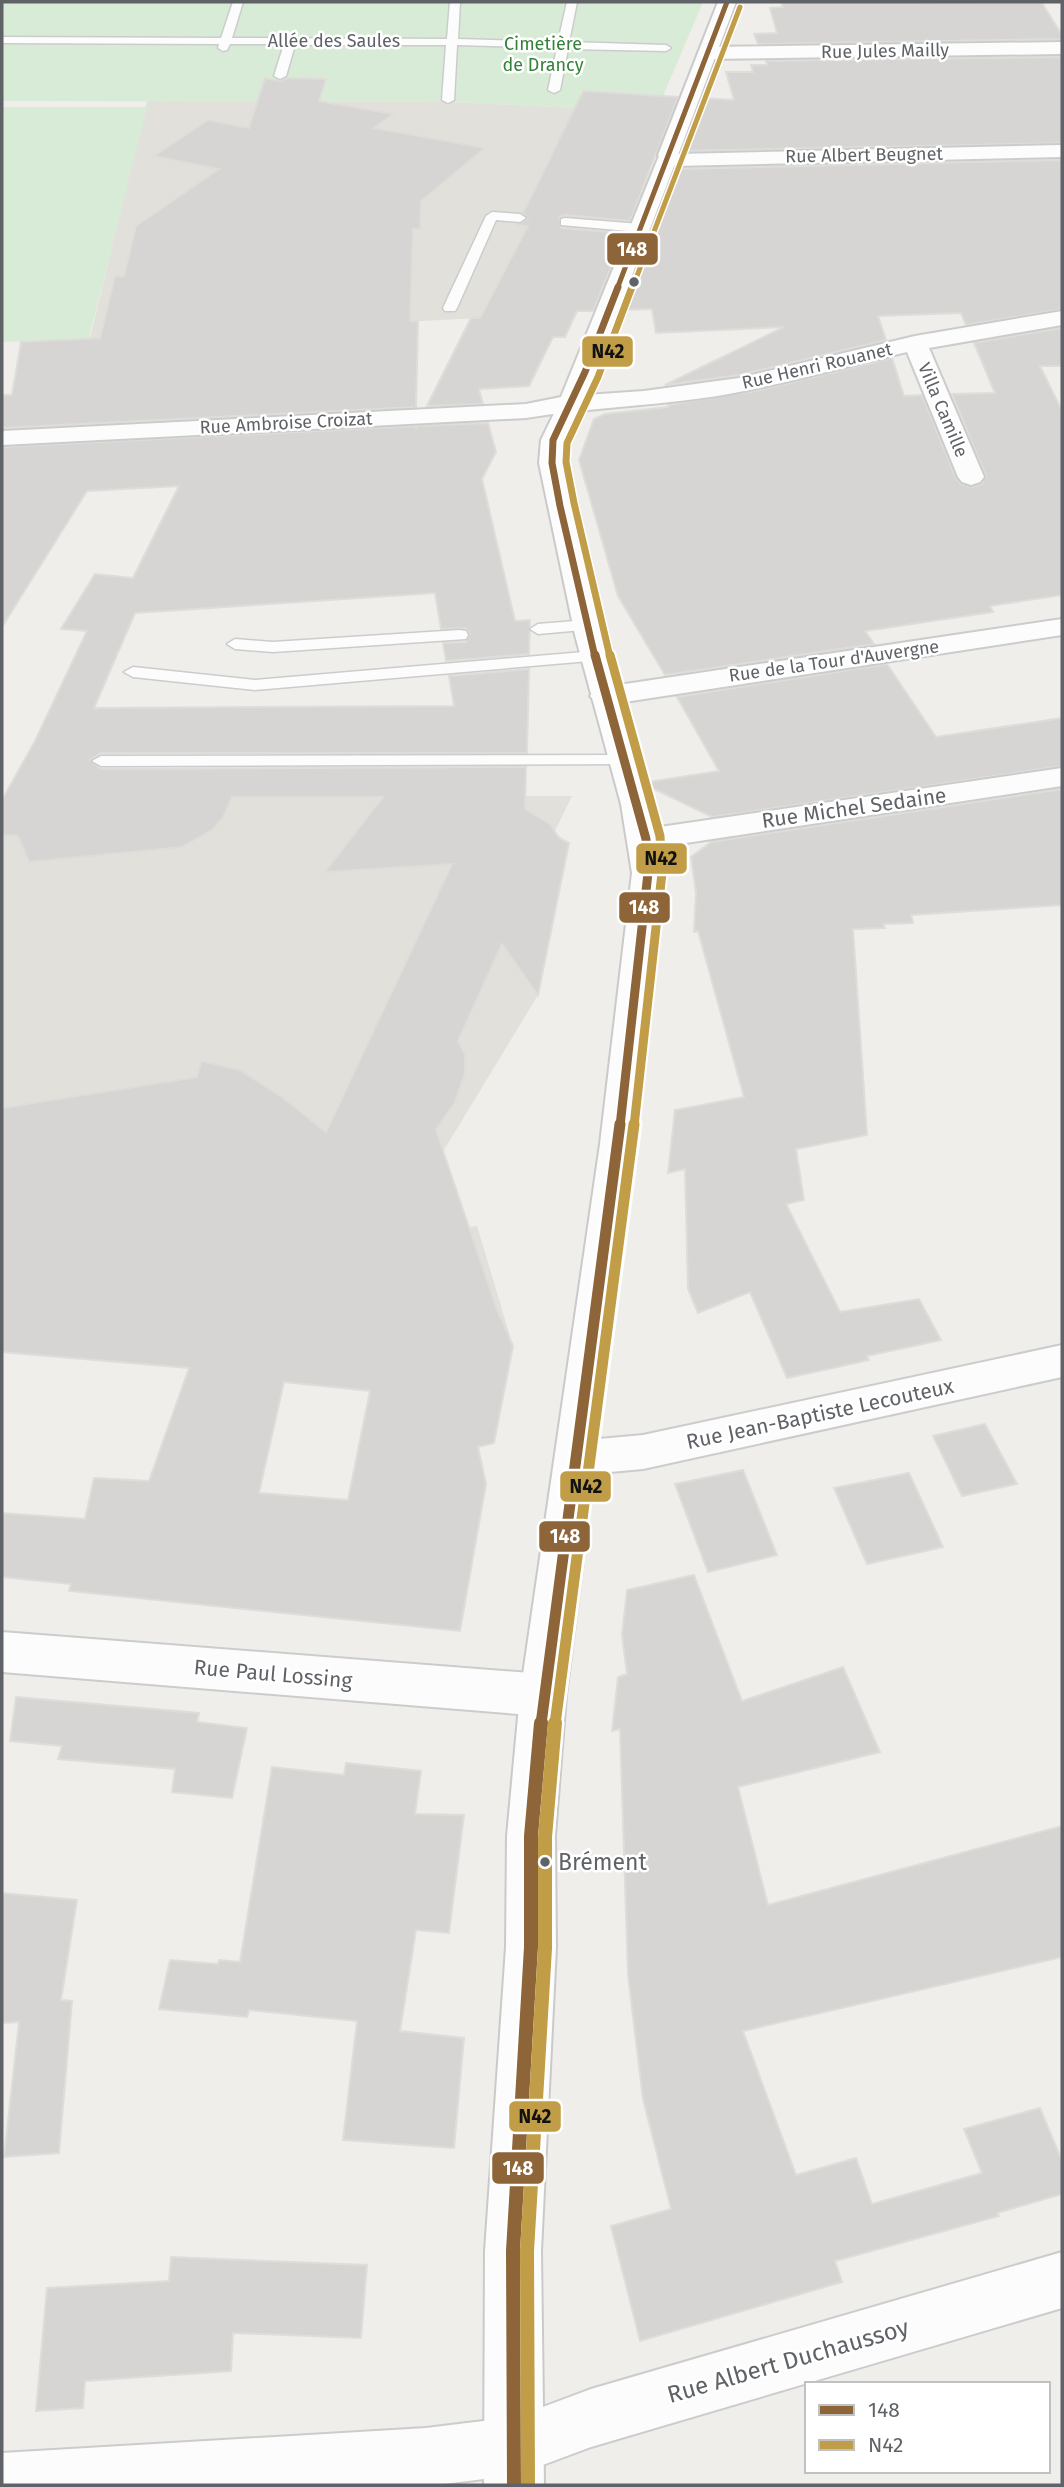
<svg xmlns="http://www.w3.org/2000/svg" width="1064" height="2487" viewBox="0 0 1064 2487" font-family="'Fira Sans',sans-serif">
<style>
.education{fill:#e2e0da}
.green{fill:#d8ebd6}
.building{fill:#d6d5d3;stroke:#deddd9;stroke-width:2;fill-rule:evenodd}
.lines{fill:none;stroke-linecap:round;stroke-linejoin:round}
.service-casing{stroke:#cbcccc;stroke-width:3}
.minor-casing{stroke:#cbcccc;stroke-width:4}
.secondary-casing{stroke:#cacacb;stroke-width:4}
.service{fill:#fdfcfc;fill-rule:evenodd}
.minor{fill:#fdfcfc;fill-rule:evenodd}
.secondary{fill:#fdfcfc;fill-rule:evenodd}
.bus-1-far4-casing{stroke:#fff;stroke-width:8}
.bus-1-far3-casing{stroke:#fff;stroke-width:10}
.bus-1-far2-casing{stroke:#fff;stroke-width:13}
.bus-1-far1-casing{stroke:#fff;stroke-width:17}
.bus-1-casing{stroke:#fff;stroke-width:19}
.bus-2-far4-casing{stroke:#fff;stroke-width:8}
.bus-2-far3-casing{stroke:#fff;stroke-width:10}
.bus-2-far2-casing{stroke:#fff;stroke-width:13}
.bus-2-far1-casing{stroke:#fff;stroke-width:17}
.bus-2-casing{stroke:#fff;stroke-width:19}
.bus-1-far4{stroke:#8d6539;stroke-width:5}
.bus-1-far3{stroke:#8d6539;stroke-width:7}
.bus-1-far2{stroke:#8d6539;stroke-width:9}
.bus-1-far1{stroke:#8d6539;stroke-width:11}
.bus-1{stroke:#8d6539;stroke-width:14}
.bus-2-far4{stroke:#c09d46;stroke-width:5}
.bus-2-far3{stroke:#c09d46;stroke-width:7}
.bus-2-far2{stroke:#c09d46;stroke-width:9}
.bus-2-far1{stroke:#c09d46;stroke-width:11}
.bus-2{stroke:#c09d46;stroke-width:14}
.bus-dot{fill:#5f6368;stroke:#fff;stroke-width:2.5}
.labels{text-anchor:middle;dominant-baseline:central;stroke-width:5;stroke-linejoin:round;paint-order:stroke}
.far-street-label{font-size:18px;fill:#5f6368;stroke:#fff}
.far-park-label{font-size:18px;fill:#348238;stroke:#fff}
.street-label{font-size:21px;fill:#5f6368;stroke:#fff}
.near-bus-label{font-size:23px;fill:#5f6368;stroke:#fff;text-anchor:start}
.near-street-label{font-size:24px;fill:#5f6368;stroke:#fff}
.line-badge{stroke:#fff;stroke-width:2.5}
.badge-label{font-size:19px;text-anchor:middle;font-weight:bold;fill:#fff}
.pale-badge-label{font-size:19px;text-anchor:middle;font-weight:bold;fill:#111}
</style>
<rect width="100%" height="100%" fill="#efeeea"/>
<g class="education">
<polygon points="147,101 451,102 577,108 630,177 609,233 528,226 480,318 90,338"/>
<polygon points="572,796 554,833 568,842 538,995 441,1155 469,1227 477,1226 513,1346 2,1305 2,835 10,835 40,797"/>
</g>
<g class="green">
<polygon points="2,2 703,2 663,96 581,91 577,108 451,102 2,101"/>
<polygon points="2,107 147,107 89,338 2,342"/>
</g>
<g class="building">
<polygon points="781,2 1042,3 1062,35 1062,39 758,44 754,34 777,33 770,8 783,7"/>
<polygon points="1062,57 1062,143 682,151 702,98 734,100 726,72 753,72 751,65 767,65 766,61"/>
<polygon points="265,78 279,81 287,78 326,79 319,101 393,114 374,128 485,148 421,201 420,229 413,229 410,321 418,321 416,407 2,428 2,395 12,395 21,342 100,338 115,276 124,276 136,226 219,169 154,156 208,120 249,128"/>
<polygon points="583,91 678,97 630,221 565,215 559,217 561,228 625,233 593,311 577,311 565,337 553,337 529,386 479,389 483,404 427,406 471,318 480,318 528,226 517,225 528,219 523,213"/>
<polygon points="1062,160 1062,309 966,325 961,313 878,316 886,340 739,375 665,385 784,327 656,333 652,309 621,310 676,169"/>
<polygon points="1062,328 1062,366 1040,366 1062,411 1062,595 990,606 993,612 865,631 874,644 665,675 618,596 579,460 594,419 605,414 668,407 668,405 761,390 892,358 904,396 922,395 956,478 961,484 972,487 982,484 986,476 952,394 995,393 974,343"/>
<path d="M 488,423 L 496,452 L 482,479 L 515,621 L 530,620 L 529,654 L 446,661 L 443,643 L 466,642 L 470,634 L 466,628 L 441,629 L 435,593 L 135,613 L 94,708 L 454,706 L 449,676 L 529,669 L 527,753 L 101,753 L 90,760 L 101,769 L 526,767 L 525,809 L 550,824 L 559,838 L 569,843 L 538,995 L 502,944 L 458,1041 L 465,1055 L 465,1073 L 455,1102 L 436,1130 L 496,1307 L 513,1346 L 494,1443 L 478,1447 L 486,1484 L 460,1631 L 69,1591 L 71,1584 L 2,1577 L 2,1513 L 85,1519 L 94,1478 L 149,1481 L 189,1368 L 2,1352 L 2,1108 L 197,1077 L 201,1061 L 240,1070 L 282,1097 L 326,1132 L 452,864 L 325,872 L 383,797 L 232,797 L 223,818 L 212,830 L 182,847 L 29,862 L 18,836 L 2,835 L 2,800 L 35,741 L 87,631 L 61,629 L 95,574 L 133,578 L 179,486 L 87,491 L 2,627 L 2,447 L 416,426 L 416,429 L 417,426 ZM 284,1382 L 370,1391 L 348,1500 L 259,1493 Z"/>
<polygon points="887,664 936,737 1062,718 1062,766 712,817 650,787 648,782 719,771 677,697"/>
<polygon points="1062,789 1062,905 911,915 913,923 883,924 885,928 853,929 867,1135 796,1149 804,1200 786,1204 840,1312 919,1299 941,1340 867,1356 869,1360 787,1378 750,1292 698,1313 688,1289 685,1169 668,1173 675,1110 744,1097 698,931 694,932 696,893 691,857 711,842"/>
<polygon points="985,1424 1017,1484 962,1496 933,1436"/>
<polygon points="743,1470 777,1555 708,1572 675,1484"/>
<polygon points="909,1473 943,1547 867,1564 834,1488"/>
<polygon points="694,1575 742,1701 843,1667 880,1752 738,1787 768,1905 1062,1826 1062,1957 743,2031 796,2175 856,2158 872,2204 982,2173 964,2129 1040,2108 1062,2161 1062,2194 997,2213 999,2216 835,2261 842,2282 640,2341 611,2226 671,2209 643,2099 628,1975 620,1729 612,1731 618,1677 627,1674 622,1635 627,1590"/>
<polygon points="16,1697 199,1713 197,1722 247,1728 232,1798 172,1792 175,1769 58,1759 62,1746 10,1741"/>
<polygon points="346,1763 421,1771 415,1814 464,1815 449,1933 416,1930 400,2031 464,2038 454,2148 343,2140 357,2021 249,2010 247,2017 159,2009 170,1960 218,1964 219,1960 240,1962 272,1767 344,1775"/>
<polygon points="2,1893 77,1900 61,2000 72,2001 59,2153 4,2157 19,2022 2,2023"/>
<polygon points="171,2257 367,2265 361,2338 233,2333 231,2371 85,2381 83,2408 36,2411 47,2288 169,2281"/>
</g>
<g class="lines">
<g class="service-casing">
<g id="service">
<polygon points="233,2 243,2 232,38 447,39 450,2 460,2 458,39 558,42 567,2 577,2 569,42 666,45 671,48 666,51 568,49 560,90 554,93 548,90 557,48 457,45 454,100 448,103 442,100 446,45 295,45 286,76 280,79 274,76 284,44 230,44 227,50 223,51 218,48 219,44 2,43 2,37 221,38"/>
<polygon points="492,212 520,214 526,218 520,222 496,220 457,308 455,311 445,311 443,308 486,216"/>
<polygon points="565,218 640,224 646,228 640,232 561,225 561,219"/>
<polygon points="588,620 594,621 596,625 594,629 538,634 530,629 538,624"/>
<polygon points="460,630 466,631 468,635 466,639 273,652 235,649 227,644 235,639 273,642"/>
<polygon points="595,651 603,656 601,660 255,690 133,677 124,672 133,667 255,680"/>
<polygon points="626,755 635,760 632,764 101,766 92,761 101,756"/>
</g>
</g>
<g class="minor-casing">
<g id="minor">
<polygon points="1062,42 1062,54 707,59 698,53 707,47"/>
<path d="M 1062,145 L 1062,157 L 674,166 L 586,395 L 644,391 L 739,378 L 915,336 L 1062,311 L 1062,325 L 929,348 L 984,477 L 980,482 L 971,485 L 962,482 L 958,477 L 907,352 C 851,365 796,381 739,392 C 669,406 597,406 526,418 L 2,445 L 2,431 L 526,404 L 561,397 L 661,151 L 668,149 L 677,154 Z"/>
<polygon points="1062,619 1062,635 605,705 595,702 590,696 595,690 605,687"/>
<polygon points="1062,768 1062,786 646,849 635,846 630,839 635,832 646,829"/>
<polygon points="1062,1345 1062,1377 643,1469 577,1475 562,1470 556,1458 562,1446 577,1441 643,1435"/>
<polygon points="2,1632 543,1674 559,1680 566,1695 559,1710 543,1716 2,1672"/>
<polygon points="1062,2252 1062,2308 591,2447 516,2475 436,2485 2,2485 2,2453 426,2428 516,2417 591,2389"/>
</g>
</g>
<g class="secondary-casing">
<g id="secondary">
<polygon points="718,2 736,2 678,155 675,159 661,159 658,155"/>
<polygon points="571,396 580,398 583,403 565,440 565,463 604,635 652,804 664,873 636,1144 566,1695 555,1836 556,1947 541,2251 544,2485 484,2485 485,2251 506,1947 507,1836 520,1695 600,1144 632,873 621,804 575,635 539,463 541,440 559,403 562,398"/>
</g>
</g>
<use href="#service" class="service"/>
<use href="#minor" class="minor"/>
<use href="#secondary" class="secondary"/>
<g class="bus-1-far4-casing">
<polyline id="bus-1-far4" points="617,289 727,2"/>
</g>
<g class="bus-1-far3-casing">
<polyline id="bus-1-far3" points="595,657 560,506 552,463 553,440 585,372 618,287"/>
</g>
<g class="bus-1-far2-casing">
<polyline id="bus-1-far2" points="595,655 646,839 648,873 620,1126"/>
</g>
<g class="bus-1-far1-casing">
<polyline id="bus-1-far1" points="541,1724 620,1124"/>
</g>
<g class="bus-1-casing">
<polyline id="bus-1" points="514,2485 513,2251 531,1947 531,1836 541,1723"/>
</g>
<g class="bus-2-far4-casing">
<polyline id="bus-2-far4" points="632,289 740,7"/>
</g>
<g class="bus-2-far3-casing">
<polyline id="bus-2-far3" points="610,657 574,503 566,462 567,443 598,377 632,287"/>
</g>
<g class="bus-2-far2-casing">
<polyline id="bus-2-far2" points="610,655 660,836 662,873 634,1126"/>
</g>
<g class="bus-2-far1-casing">
<polyline id="bus-2-far1" points="555,1724 634,1124"/>
</g>
<g class="bus-2-casing">
<polyline id="bus-2" points="528,2485 527,2251 545,1948 545,1837 555,1723"/>
</g>
<use href="#bus-1-far4" class="bus-1-far4"/>
<use href="#bus-1-far3" class="bus-1-far3"/>
<use href="#bus-1-far2" class="bus-1-far2"/>
<use href="#bus-1-far1" class="bus-1-far1"/>
<use href="#bus-1" class="bus-1"/>
<use href="#bus-2-far4" class="bus-2-far4"/>
<use href="#bus-2-far3" class="bus-2-far3"/>
<use href="#bus-2-far2" class="bus-2-far2"/>
<use href="#bus-2-far1" class="bus-2-far1"/>
<use href="#bus-2" class="bus-2"/>
</g>
<g class="bus-dot">
<circle cx="634" cy="282" r="6"/>
<circle cx="545" cy="1862" r="6"/>
</g>
<g class="labels">
<g class="far-street-label">
<text x="334" y="41">Allée des Saules</text>
<text transform="translate(885 51) rotate(-1)">Rue Jules Mailly</text>
<text transform="translate(864 155) rotate(-1)">Rue Albert Beugnet</text>
<text transform="translate(817 366) rotate(-13)">Rue Henri Rouanet</text>
<text transform="translate(943 410) rotate(67)">Villa Camille</text>
<text transform="translate(286 423) rotate(-3)">Rue Ambroise Croizat</text>
<text transform="translate(834 661) rotate(-8)">Rue de la Tour d'Auvergne</text>
</g>
<g class="far-park-label">
<text x="543" y="44">Cimetière<tspan x="543" dy="21">de Drancy</tspan></text>
</g>
<g class="street-label">
<text transform="translate(854 808) rotate(-8)">Rue Michel Sedaine</text>
<text transform="translate(820 1414) rotate(-12)">Rue Jean-Baptiste Lecouteux</text>
<text transform="translate(273 1674) rotate(5)">Rue Paul Lossing</text>
</g>
<g class="near-bus-label">
<text x="558" y="1862">Brément</text>
</g>
<g class="near-street-label">
<text transform="translate(788 2361) rotate(-16)">Rue Albert Duchaussoy</text>
</g>
</g>
<g class="line-badge">
<rect x="606" y="232" width="53" height="34" rx="7" fill="#8d6539"/>
<rect x="581" y="335" width="53" height="33" rx="7" fill="#c09d46"/>
<rect x="635" y="842" width="53" height="33" rx="7" fill="#c09d46"/>
<rect x="618" y="891" width="53" height="33" rx="7" fill="#8d6539"/>
<rect x="559" y="1470" width="53" height="33" rx="7" fill="#c09d46"/>
<rect x="538" y="1520" width="53" height="33" rx="7" fill="#8d6539"/>
<rect x="508" y="2100" width="54" height="33" rx="7" fill="#c09d46"/>
<rect x="491" y="2151" width="54" height="34" rx="7" fill="#8d6539"/>
</g>
<g class="badge-label">
<text x="632" y="256">148</text>
<text x="644" y="914">148</text>
<text x="565" y="1543">148</text>
<text x="518" y="2175">148</text>
</g>
<g class="pale-badge-label">
<text x="608" y="358">N42</text>
<text x="661" y="865">N42</text>
<text x="586" y="1493">N42</text>
<text x="535" y="2123">N42</text>
</g>
<rect width="1064" height="2487" fill="none" stroke="#5f6368" stroke-width="7"/>
<rect x="805" y="2382" width="245" height="91" fill="#ffffff" stroke="#bfc1c3" stroke-width="2"/>
<rect x="819" y="2405" width="35" height="10" fill="#8d6539" stroke="#bfc1c3" stroke-width="2"/>
<text x="868" y="2417" font-size="21" fill="#5f6368">148</text>
<rect x="819" y="2440" width="35" height="10" fill="#c09d46" stroke="#bfc1c3" stroke-width="2"/>
<text x="868" y="2452" font-size="21" fill="#5f6368">N42</text>
</svg>
